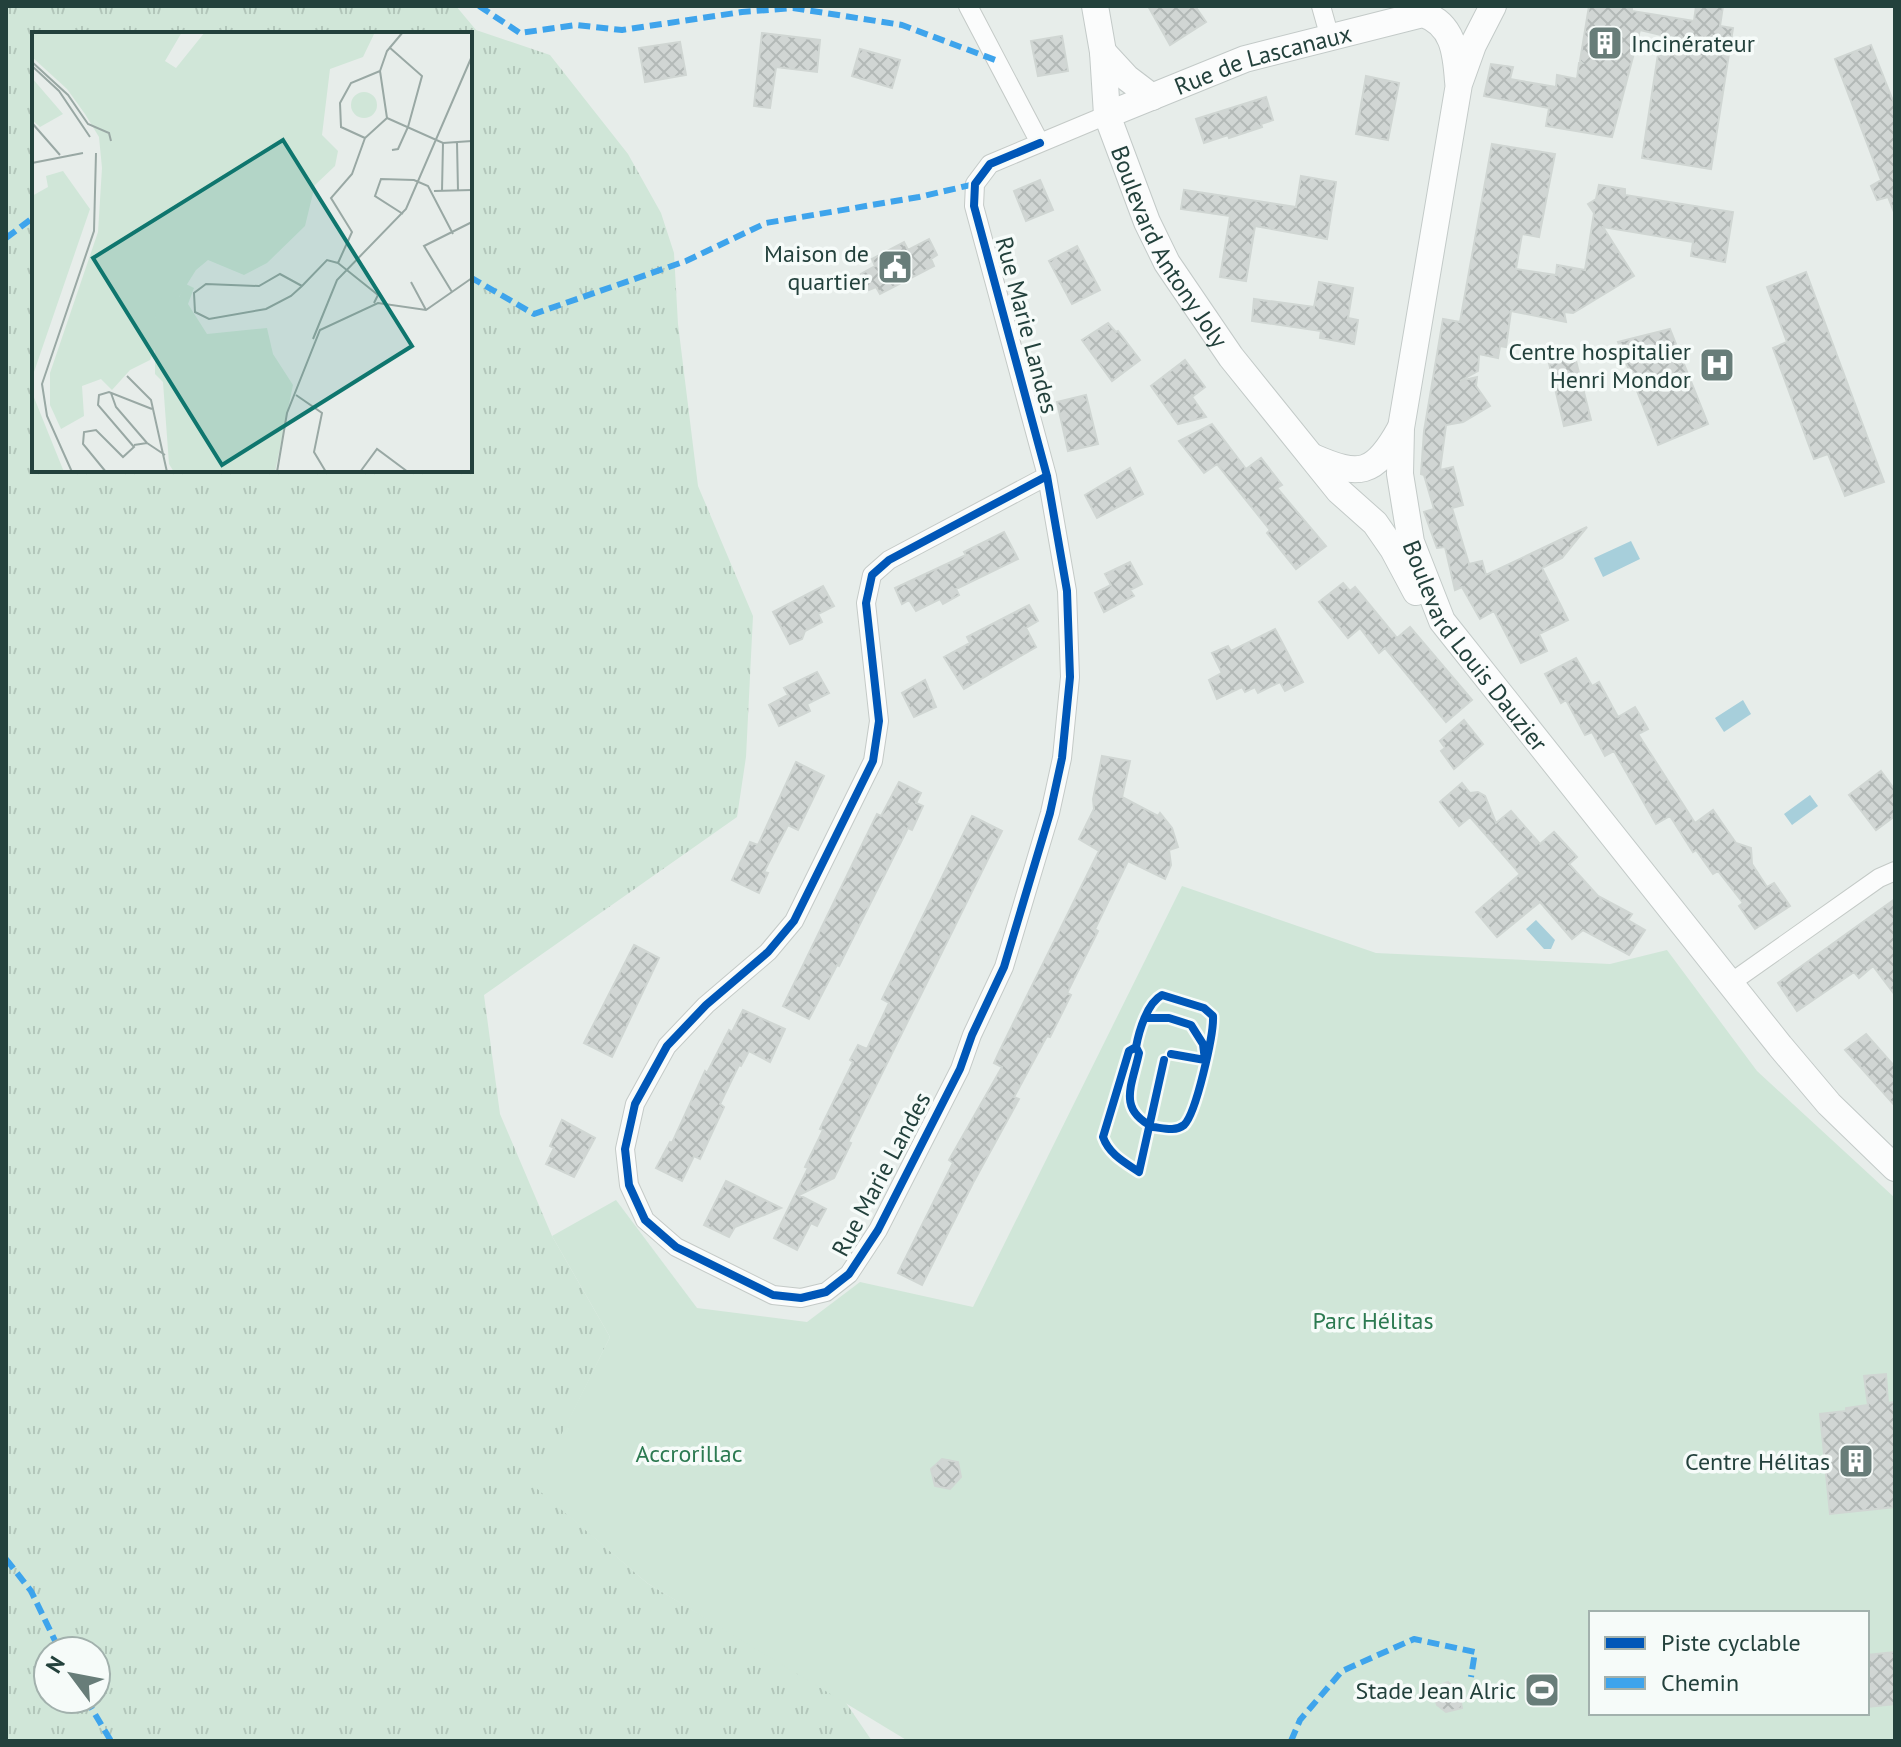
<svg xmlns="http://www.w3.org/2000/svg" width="1901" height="1747" font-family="'PT Sans',sans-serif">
<defs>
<pattern id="grass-tufts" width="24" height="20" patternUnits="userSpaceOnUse" patternTransform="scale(2)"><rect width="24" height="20" fill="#d0e6d8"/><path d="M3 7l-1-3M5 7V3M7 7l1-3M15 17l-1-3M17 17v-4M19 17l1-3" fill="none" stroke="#b2c6ba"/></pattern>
<pattern id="building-cross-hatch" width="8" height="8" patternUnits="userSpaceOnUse" patternTransform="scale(2)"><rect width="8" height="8" fill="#d1d6d4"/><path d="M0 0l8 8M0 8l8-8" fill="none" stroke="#b3b9b7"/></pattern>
</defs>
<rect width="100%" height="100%" fill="#e7edea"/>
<path fill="url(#grass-tufts)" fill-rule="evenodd" d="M 6,6 L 456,6 L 476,30 L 550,55 L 628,154 L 661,213 L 674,253 L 678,324 L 698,486 L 753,616 L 746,757 L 737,817 L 484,995 L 500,1114 L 552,1236 L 610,1337 L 536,1487 L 647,1583 L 844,1700 L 872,1741 L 6,1741 ZM 34,34 L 470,34 L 470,470 L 34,470 ZM 48,1651 L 96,1651 L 96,1699 L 48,1699 Z"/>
<path fill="#d0e6d8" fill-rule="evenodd" d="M 1182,886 L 1376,953 L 1610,964 L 1667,950 L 1757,1071 L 1895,1198 L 1895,1741 L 908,1741 L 647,1583 L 535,1487 L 610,1337 L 552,1236 L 616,1200 L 697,1308 L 807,1322 L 860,1282 L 973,1307 ZM 1591,1613 L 1867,1613 L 1867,1713 L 1591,1713 Z"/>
<path fill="#a7cfdb" d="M 1631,541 L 1640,559 L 1603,577 L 1594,558 Z
M 1743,700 L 1751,714 L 1724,732 L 1715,718 Z
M 1810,795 L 1818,806 L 1792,825 L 1784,814 Z
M 1536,920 L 1555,940 L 1551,949 L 1544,949 L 1526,929 Z"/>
<path fill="url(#building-cross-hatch)" stroke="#d0d6d3" stroke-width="2" d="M 1148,6 L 1195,6 L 1206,22 L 1170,45 Z
M 1589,6 L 1632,6 L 1632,11 L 1694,21 L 1696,6 L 1723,6 L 1720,26 L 1733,28 L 1711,169 L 1642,158 L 1661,35 L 1640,30 L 1612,137 L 1546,126 L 1549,108 L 1484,96 L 1491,64 L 1513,67 L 1510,79 L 1556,87 L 1557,75 L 1577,79 L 1579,63 L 1582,63 L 1580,61 Z
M 762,33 L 820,40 L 817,72 L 776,67 L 770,108 L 754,106 Z
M 1062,36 L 1068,71 L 1038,76 L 1031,41 Z
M 680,42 L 686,75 L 645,82 L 639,48 Z
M 1871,45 L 1895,106 L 1894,212 L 1888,197 L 1877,200 L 1871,186 L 1881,180 L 1835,59 Z
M 860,49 L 900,60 L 892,88 L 852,76 Z
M 1366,76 L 1399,83 L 1388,140 L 1356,134 Z
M 1266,97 L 1273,120 L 1261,124 L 1262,127 L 1229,138 L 1228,135 L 1204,143 L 1196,119 Z
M 1492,144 L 1555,154 L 1539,237 L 1522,234 L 1516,269 L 1556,275 L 1557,265 L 1585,270 L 1594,213 L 1588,204 L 1596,199 L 1599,185 L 1625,189 L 1625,195 L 1733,212 L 1725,262 L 1691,256 L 1693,242 L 1603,227 L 1634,276 L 1573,313 L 1564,312 L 1566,322 L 1511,311 L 1506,347 L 1500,346 L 1498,358 L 1479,354 L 1478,371 L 1460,381 L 1477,377 L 1476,386 L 1490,406 L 1463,422 L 1446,425 L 1440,470 L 1453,467 L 1463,505 L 1452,508 L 1469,564 L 1482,561 L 1486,575 L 1587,527 L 1562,558 L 1542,568 L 1568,620 L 1539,634 L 1547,651 L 1521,663 L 1494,611 L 1480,619 L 1462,587 L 1455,590 L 1445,547 L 1437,548 L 1424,512 L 1434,509 L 1424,475 L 1421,474 L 1424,431 L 1443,319 L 1460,322 Z
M 1301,176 L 1336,182 L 1327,239 L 1255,226 L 1246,281 L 1220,277 L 1230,216 L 1181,209 L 1184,190 L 1296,207 Z
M 1040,180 L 1053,210 L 1026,221 L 1014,191 Z
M 929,239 L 937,255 L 931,259 L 934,266 L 880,294 L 876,287 L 869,290 L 861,274 L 875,266 L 872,259 L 904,242 L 908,250 Z
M 1077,246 L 1100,290 L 1072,304 L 1049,261 Z
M 1806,272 L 1884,482 L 1845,496 L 1828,454 L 1814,459 L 1773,348 L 1787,342 L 1767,287 Z
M 1319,282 L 1353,288 L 1348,318 L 1358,320 L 1354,344 L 1320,338 L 1321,331 L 1252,321 L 1254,299 L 1314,307 Z
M 1108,323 L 1116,332 L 1118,331 L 1140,360 L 1112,381 L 1082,340 Z
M 1670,329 L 1708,424 L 1658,445 L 1618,342 Z
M 1574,353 L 1591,420 L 1564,426 L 1548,359 Z
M 1185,360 L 1205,387 L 1192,397 L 1206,417 L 1178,424 L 1151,386 Z
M 1086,395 L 1098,444 L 1068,451 L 1057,402 Z
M 1212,424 L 1246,469 L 1261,458 L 1282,485 L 1277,488 L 1326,546 L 1296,569 L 1267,533 L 1270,530 L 1217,464 L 1204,473 L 1179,441 Z
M 1130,468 L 1143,494 L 1097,518 L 1085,495 Z
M 1004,532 L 1018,559 L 956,589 L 959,595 L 943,604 L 940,599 L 916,611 L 909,600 L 902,604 L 895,588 L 966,555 L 964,552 Z
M 1130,562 L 1142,584 L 1130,590 L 1134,596 L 1104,612 L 1095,593 L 1111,585 L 1105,574 Z
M 1343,583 L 1350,591 L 1355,587 L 1397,638 L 1410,627 L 1472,700 L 1446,722 L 1385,648 L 1379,653 L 1360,628 L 1348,638 L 1319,602 Z
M 823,586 L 834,606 L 818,614 L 822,622 L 805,631 L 802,639 L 790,644 L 773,612 Z
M 1029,605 L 1038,621 L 1026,628 L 1036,647 L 964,689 L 944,657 L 970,643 L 967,637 Z
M 1275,629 L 1303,682 L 1285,691 L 1280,682 L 1258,693 L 1255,687 L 1245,692 L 1242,687 L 1217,699 L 1209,680 L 1222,673 L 1212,653 L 1228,646 L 1231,651 Z
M 1576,658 L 1592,686 L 1599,682 L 1618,717 L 1635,707 L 1648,729 L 1638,734 L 1695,823 L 1713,810 L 1736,843 L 1751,848 L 1752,864 L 1767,887 L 1774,883 L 1790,906 L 1755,929 L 1739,906 L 1743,903 L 1718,871 L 1713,874 L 1696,850 L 1693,852 L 1670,816 L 1656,824 L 1614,751 L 1605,756 L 1592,732 L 1585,735 L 1566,700 L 1561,703 L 1545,674 Z
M 817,672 L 829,693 L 807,704 L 810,711 L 779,726 L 769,705 L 788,695 L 784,688 Z
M 925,680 L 936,707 L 914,717 L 902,693 Z
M 1464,720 L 1483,744 L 1454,769 L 1441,751 L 1445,748 L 1440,741 Z
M 1102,756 L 1130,761 L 1122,797 L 1158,816 L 1160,813 L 1172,828 L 1178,847 L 1169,850 L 1171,865 L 1165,879 L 1128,861 L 1095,929 L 1098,931 L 1067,993 L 1071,995 L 1050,1037 L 1047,1036 L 1014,1097 L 1019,1099 L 973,1183 L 922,1285 L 898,1273 L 953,1163 L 949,1160 L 1002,1067 L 994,1063 L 1001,1048 L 1099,851 L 1079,839 L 1094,809 L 1093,799 Z
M 796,762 L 824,776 L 798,830 L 788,825 L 764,872 L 768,873 L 759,893 L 732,880 L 750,842 L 758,845 Z
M 1881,771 L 1895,790 L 1895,816 L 1876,830 L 1849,795 Z
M 899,782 L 921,793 L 916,803 L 923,806 L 912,830 L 908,828 L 839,966 L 837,965 L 809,1019 L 783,1006 L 877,814 L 881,816 Z
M 1462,783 L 1470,793 L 1478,792 L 1485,796 L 1496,823 L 1511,811 L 1540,844 L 1554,832 L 1577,857 L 1569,864 L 1598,896 L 1632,914 L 1628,920 L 1645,930 L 1629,955 L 1583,930 L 1572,939 L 1540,902 L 1497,937 L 1476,912 L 1520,874 L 1470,817 L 1459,826 L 1440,802 Z
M 972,816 L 1002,831 L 848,1142 L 851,1143 L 838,1170 L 834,1178 L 799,1195 L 826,1209 L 817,1226 L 811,1223 L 797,1250 L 774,1238 L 808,1168 L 805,1167 L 823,1130 L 820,1129 L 853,1062 L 850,1060 L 858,1045 L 867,1049 L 889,1003 L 882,999 Z
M 1895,899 L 1895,995 L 1873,966 L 1859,978 L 1854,972 L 1797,1011 L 1778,983 Z
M 634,945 L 659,958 L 612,1057 L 584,1043 Z
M 743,1010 L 785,1029 L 770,1062 L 749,1051 L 741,1066 L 739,1065 L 720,1104 L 724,1107 L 700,1159 L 694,1156 L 682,1181 L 656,1168 L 670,1142 L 672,1143 L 705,1071 L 707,1073 L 729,1030 L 732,1032 Z
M 1866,1034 L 1895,1067 L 1895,1106 L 1845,1050 Z
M 562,1120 L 595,1138 L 574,1177 L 546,1164 L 554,1148 L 550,1146 Z
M 726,1181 L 781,1208 L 735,1227 L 729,1237 L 704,1225 Z
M 1886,1374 L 1888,1403 L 1895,1402 L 1895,1507 L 1830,1514 L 1820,1414 L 1846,1411 L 1846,1408 L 1868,1405 L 1864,1376 Z
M 942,1459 L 958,1462 L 961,1477 L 950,1489 L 935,1486 L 931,1469 Z
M 1895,1652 L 1895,1704 L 1867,1707 L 1867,1655 Z
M 1448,1682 L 1459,1692 L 1462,1708 L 1446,1712 L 1437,1705 L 1433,1688 Z"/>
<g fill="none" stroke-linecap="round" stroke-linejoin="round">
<defs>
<path id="street" d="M 968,6 L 1040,143 L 1107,115
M 1321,6 L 1330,38
M 1040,143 L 990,164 L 975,184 L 974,206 L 1047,476 L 1067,591 L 1070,677 L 1062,758 L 1050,813 L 1004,967 L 972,1035 L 960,1069 L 878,1230 L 849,1274 L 826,1292 L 801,1298 L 773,1295 L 676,1247 L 645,1220 L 629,1185 L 625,1149 L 635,1104 L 667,1046 L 706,1005 L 768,952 L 794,921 L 873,761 L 879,721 L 866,603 L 872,575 L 889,560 L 1047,476
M 1729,984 L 1879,878 L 1895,871"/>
<g id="secondary">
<path id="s1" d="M 1095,6 L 1103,52 L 1107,115 L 1147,222 L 1167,263 L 1231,357 L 1339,491 L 1375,523 L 1393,549 L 1416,592"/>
<path id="s2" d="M 1493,6 L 1473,45 L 1459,84 L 1401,428 L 1400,474 L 1411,542 L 1442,621 L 1780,1046 L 1829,1104 L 1895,1168"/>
<path d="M 1103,52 L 1127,78 L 1152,97"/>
<path id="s3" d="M 1107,115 L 1245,59 L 1423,14 C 1453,24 1456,52 1458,81"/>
<path d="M 1313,457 C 1359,477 1374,476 1400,429"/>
</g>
</defs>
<use href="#street" stroke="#c4cac7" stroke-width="20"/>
<use href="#secondary" stroke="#c3cac8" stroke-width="28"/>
<use href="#street" stroke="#fbfcfc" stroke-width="18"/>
<use href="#secondary" stroke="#fbfcfc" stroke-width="26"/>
<path stroke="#3ea4ec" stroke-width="6" stroke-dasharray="12 6" stroke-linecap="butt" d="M 479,6 L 520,33 L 576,25 L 622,30 L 742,12 L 793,8 L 902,25 L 998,61
M 6,238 L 34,217
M 470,277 L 534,314 L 686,261 L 766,223 L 919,197 L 975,184
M 6,1559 L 31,1591 L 60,1651
M 86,1699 L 111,1741
M 1291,1741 L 1300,1720 L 1342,1671 L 1414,1639 L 1475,1652 L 1471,1677"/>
<defs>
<path id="cycleway" d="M 1040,143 L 990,164 L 975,184 L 974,206 L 1047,476 L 1067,591 L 1070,677 L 1062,758 L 1050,813 L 1004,967 L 972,1035 L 960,1069 L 878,1230 L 849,1274 L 826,1292 L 801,1298 L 773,1295 L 676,1247 L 645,1220 L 629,1185 L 625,1149 L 635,1104 L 667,1046 L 706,1005 L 768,952 L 794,921 L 873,761 L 879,721 L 866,603 L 872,575 L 889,560 L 1047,476
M 1147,1018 L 1169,1018 L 1191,1025 L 1203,1044 L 1205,1060 L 1171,1054
M 1136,1047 L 1139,1053 C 1132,1086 1117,1109 1153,1127 C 1163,1128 1175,1132 1184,1125 C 1196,1114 1214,1034 1213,1016 L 1204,1008 L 1162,995 C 1147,1003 1139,1031 1136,1047 L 1129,1051 L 1103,1137 C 1109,1154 1124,1162 1139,1172 L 1164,1060"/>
</defs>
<use href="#cycleway" stroke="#f6fbf9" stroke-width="13"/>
<use href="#cycleway" stroke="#0057b8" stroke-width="8"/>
</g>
<defs>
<symbol id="building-square" viewBox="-11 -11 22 22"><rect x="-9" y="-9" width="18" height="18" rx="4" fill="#687d79" stroke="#f6fbf9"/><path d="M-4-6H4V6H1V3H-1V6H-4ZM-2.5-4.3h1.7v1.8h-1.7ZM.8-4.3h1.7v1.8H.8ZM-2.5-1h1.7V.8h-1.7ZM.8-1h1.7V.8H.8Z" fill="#fff"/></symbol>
<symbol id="civic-square" viewBox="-11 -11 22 22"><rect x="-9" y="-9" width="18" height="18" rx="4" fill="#687d79" stroke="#f6fbf9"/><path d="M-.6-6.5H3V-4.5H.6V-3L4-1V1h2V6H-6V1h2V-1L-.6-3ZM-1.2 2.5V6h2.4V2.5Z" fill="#fff"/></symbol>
<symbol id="hospital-square" viewBox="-11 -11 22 22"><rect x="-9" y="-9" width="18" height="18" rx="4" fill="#687d79" stroke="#f6fbf9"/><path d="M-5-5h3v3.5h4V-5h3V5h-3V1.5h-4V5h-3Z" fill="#fff"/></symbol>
<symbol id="stadium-square" viewBox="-11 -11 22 22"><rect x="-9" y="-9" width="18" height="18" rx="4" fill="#687d79" stroke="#f6fbf9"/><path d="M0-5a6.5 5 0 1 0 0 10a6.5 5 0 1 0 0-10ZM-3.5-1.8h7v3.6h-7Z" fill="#fff"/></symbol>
</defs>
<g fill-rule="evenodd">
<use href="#building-square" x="1585" y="23" width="40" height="40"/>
<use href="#civic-square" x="875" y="247" width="40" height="40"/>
<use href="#hospital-square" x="1697" y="345" width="40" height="40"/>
<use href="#building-square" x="1836" y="1441" width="40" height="40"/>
<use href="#stadium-square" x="1522" y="1670" width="40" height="40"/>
</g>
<g text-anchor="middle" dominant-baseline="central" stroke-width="7" stroke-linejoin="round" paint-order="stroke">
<g font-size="24" fill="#23413c" stroke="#f6fbf9" text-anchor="end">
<text x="1631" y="43" text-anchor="start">Incinérateur</text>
<text x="869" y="253">Maison de<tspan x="869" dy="28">quartier</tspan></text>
<text x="1691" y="351">Centre hospitalier<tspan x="1691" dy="28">Henri Mondor</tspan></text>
<text x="1830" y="1461">Centre Hélitas</text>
<text x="1516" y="1690">Stade Jean Alric</text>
</g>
<g font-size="24" fill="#23413c" stroke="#f6fbf9">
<text stroke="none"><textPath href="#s3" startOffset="166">Rue de Lascanaux</textPath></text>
<text stroke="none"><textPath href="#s1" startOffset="256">Boulevard Antony Joly</textPath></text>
<text transform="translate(1027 325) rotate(75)">Rue Marie Landes</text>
<text stroke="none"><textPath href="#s2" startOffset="672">Boulevard Louis Dauzier</textPath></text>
<text transform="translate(881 1174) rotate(-62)">Rue Marie Landes</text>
</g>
<g font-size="24" fill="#2c7a51" stroke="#f6fbf9">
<text x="1373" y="1320">Parc Hélitas</text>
<text x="689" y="1453">Accrorillac</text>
</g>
</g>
<g transform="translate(32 32)">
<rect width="440" height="440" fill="#e7edea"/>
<path d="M 0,0 L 150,0 L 133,29 L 144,36 L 173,0 L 343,0 L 331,25 L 298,37 L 290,103 L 306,119 L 303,134 L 283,153 L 273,194 L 235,231 L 212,243 L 176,228 L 164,238 L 147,265 L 123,286 L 124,315 L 118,328 L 98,338 L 80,358 L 69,347 L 50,354 L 52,384 L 29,397 L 18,373 L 18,341 L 66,200 L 70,136 L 67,105 L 53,82 L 35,57 L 0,25 ZM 0,46 L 31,82 L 8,95 L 0,88 ZM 31,139 L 58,177 L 2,340 L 1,363 L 32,440 L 0,440 L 0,164 L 16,155 L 14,144 Z" fill="#d0e6d8"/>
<path d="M319 73a13 13 0 1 1 26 0a13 13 0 1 1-26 0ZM 154,252 L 162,256 L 156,272 L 175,302 L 235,296 L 241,322 L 261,353 L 243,440 L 142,440 L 137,432 L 131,350 L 123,342 L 123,286 L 126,267 L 147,265 Z" fill="#d0e6d8"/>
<path fill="none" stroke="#99a8a4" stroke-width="2" d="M 371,0 L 355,19 L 348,39 L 355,86 L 411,111 L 440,109M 357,15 L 390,44 L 376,95 L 366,117 L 360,118M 0,30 L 36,63 L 56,92 L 77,101 L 79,109M 0,34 L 27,59 L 58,105M 0,91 L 28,123M 333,106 L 309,95 L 308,71 L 319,51 L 348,39M 425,110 L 426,159M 0,131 L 51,121M 402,159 L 440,158M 410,159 L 411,111M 371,182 L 343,164 L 349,147 L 382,148 L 396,154 L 421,202M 379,250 L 394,278M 270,254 L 248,242 L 227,254 L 174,252 L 162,261 L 163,280 L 177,287 L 234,277 L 259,264 L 270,254 L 295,228 L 306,231M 420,260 L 392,214 L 440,190M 342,271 L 346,263 L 306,231 L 320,200 L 299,166 L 320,142 L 333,106 L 355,86M 281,307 L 305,248 L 374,177 L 440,24M 95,344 L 119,368 L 135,440M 79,361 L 84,375 L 115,411M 264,363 L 290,381 L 282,420 L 294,440M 102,413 L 115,411 L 133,423M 40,440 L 15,384 L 10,352 L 62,199 L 64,121M 74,440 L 51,412 L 52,400 L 64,398 L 91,425 L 102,415 L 66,373 L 67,363 L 77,360 L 120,377M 245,440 L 255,381 L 288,298 L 346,271 L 394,278 L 440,246M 328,440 L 345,417 L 376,440"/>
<path fill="#0f766e" fill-opacity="0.15" stroke="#0f766e" stroke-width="4" d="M 251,108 L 380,314 L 190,433 L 61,226 Z"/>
<rect width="440" height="440" fill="none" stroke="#23413c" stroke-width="4"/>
</g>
<rect width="1901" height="1747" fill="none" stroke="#23413c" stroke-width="16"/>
<rect x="1589" y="1611" width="280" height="104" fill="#f6fbf9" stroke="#a2b1ad" stroke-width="2"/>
<rect x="1605" y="1637" width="40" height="12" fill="#0057b8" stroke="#a2b1ad" stroke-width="2"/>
<text x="1661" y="1651" font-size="24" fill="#23413c">Piste cyclable</text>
<rect x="1605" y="1677" width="40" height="12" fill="#3ea4ec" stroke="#a2b1ad" stroke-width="2"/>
<text x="1661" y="1691" font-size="24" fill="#23413c">Chemin</text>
<g transform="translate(72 1675) rotate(302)"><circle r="38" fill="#f6fbf9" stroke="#a2b1ad" stroke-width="2"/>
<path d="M0-6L14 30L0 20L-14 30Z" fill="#687d79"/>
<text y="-12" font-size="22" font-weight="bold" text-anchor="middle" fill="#23413c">N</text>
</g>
</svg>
